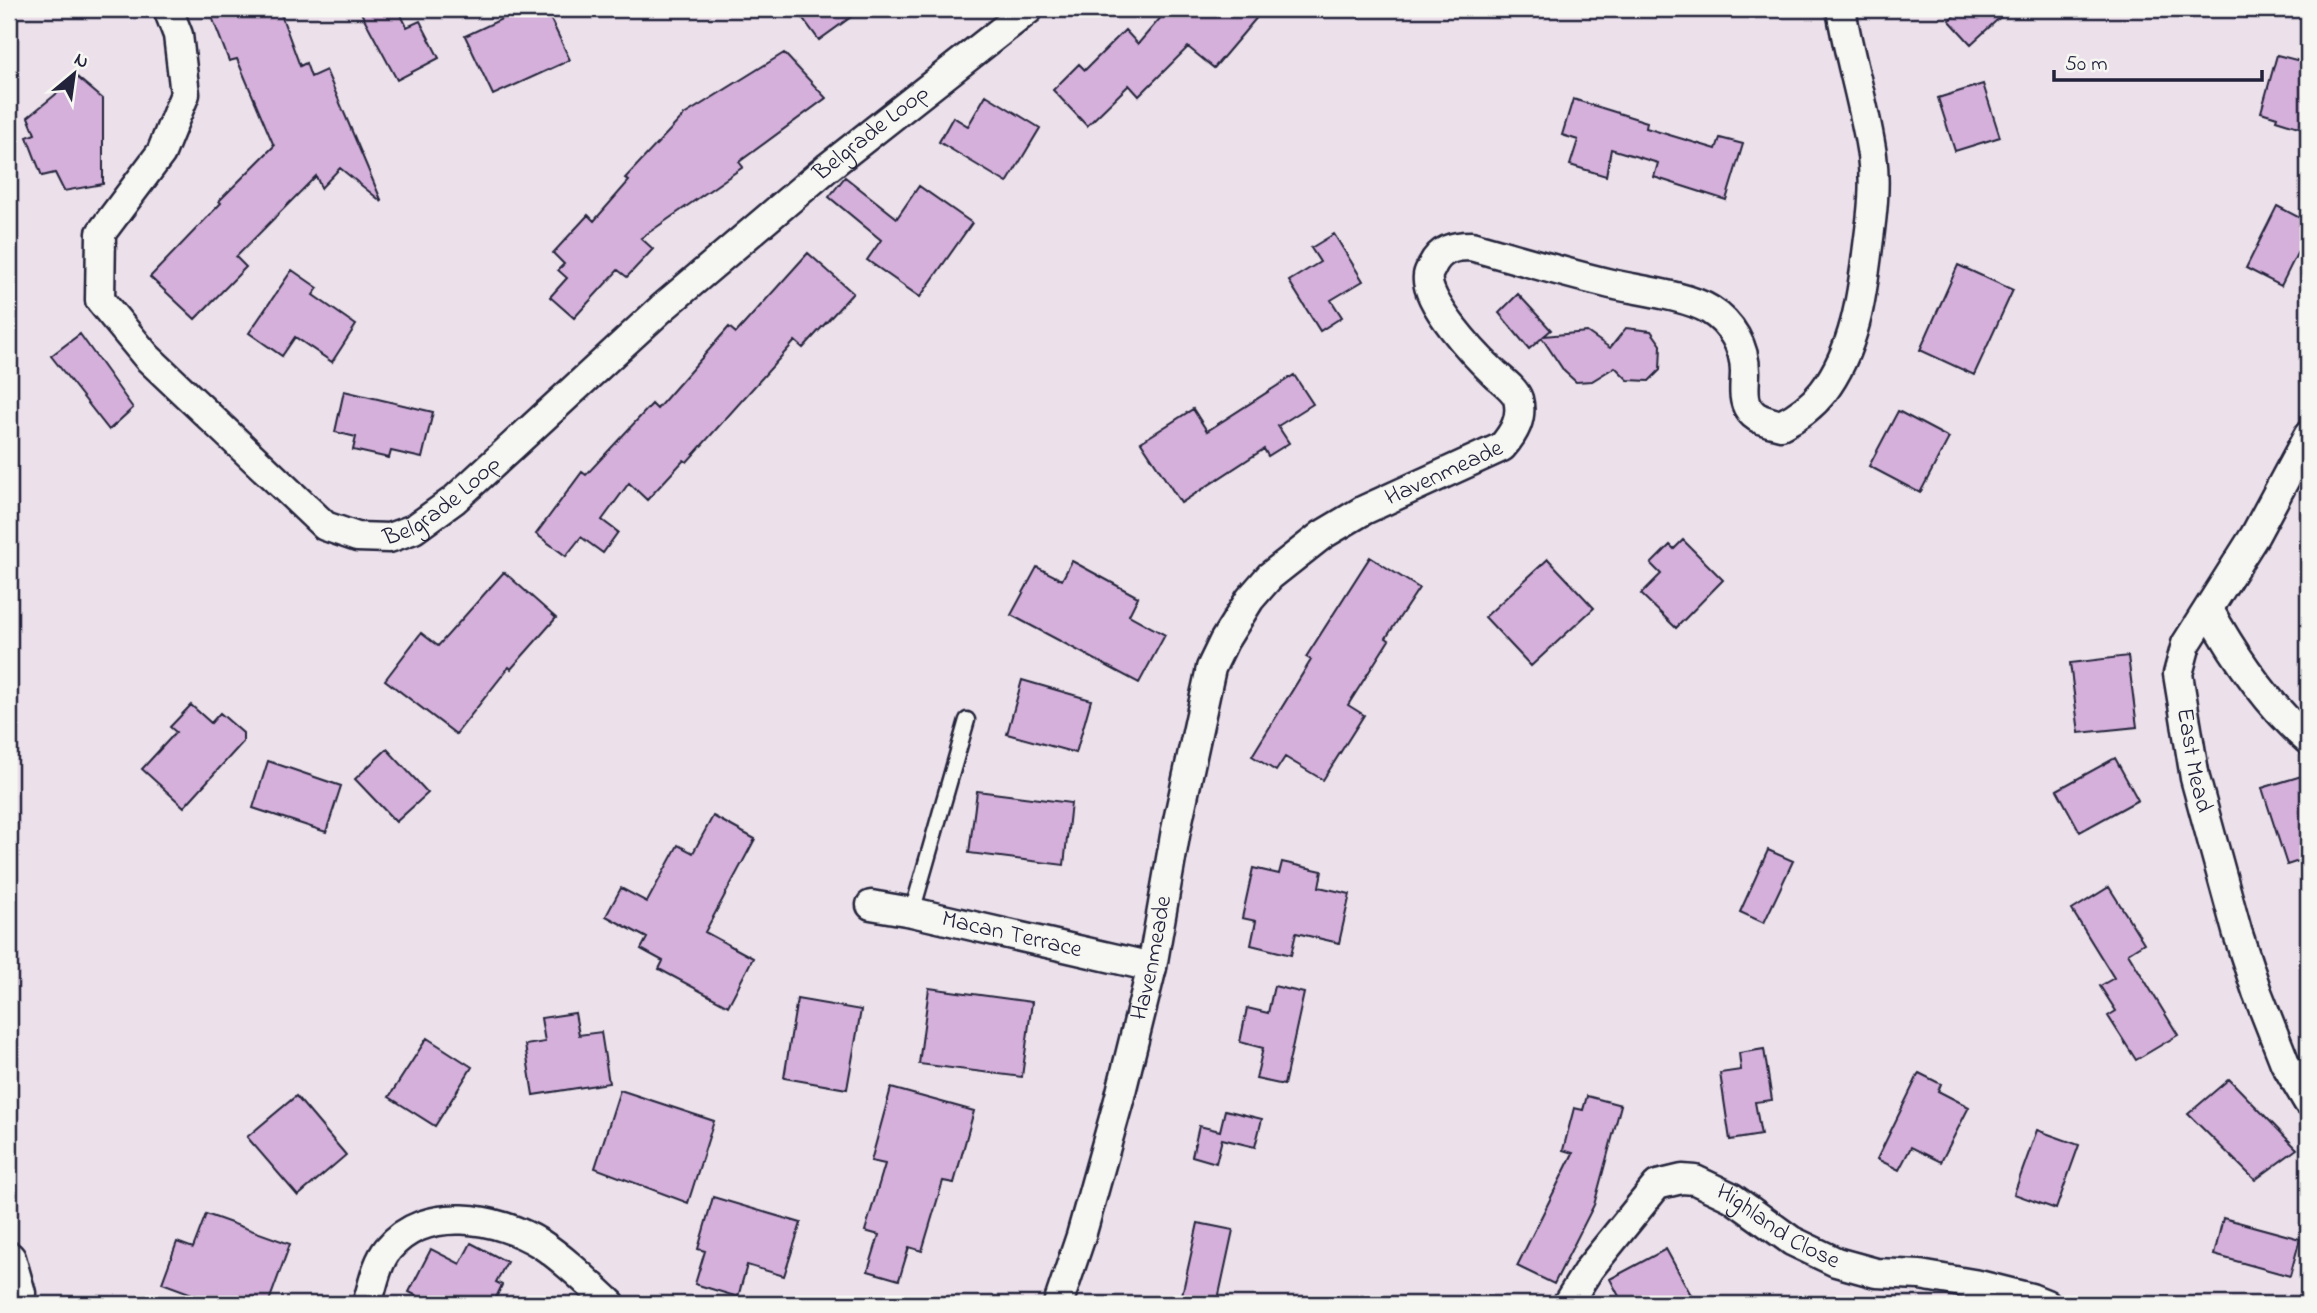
<svg xmlns="http://www.w3.org/2000/svg" width="2317" height="1313" font-family="'Indie Flower',sans-serif">
<rect width="100%" height="100%" fill="#ece1eb"/>
<filter id="ink" filterUnits="userSpaceOnUse"><feTurbulence type="fractalNoise" baseFrequency=".0143" numOctaves="2"/><feDisplacementMap in="SourceGraphic" scale="14" xChannelSelector="R" yChannelSelector="G"/><feConvolveMatrix kernelMatrix="1 2 1 2 8 2 1 2 1" color-interpolation-filters="sRGB"/></filter>
<g filter="url(#ink)">
<path fill="#d4b0da" stroke="#22223b" stroke-width="2" d="M 209,9 L 279,9 L 300,66 L 306,63 L 311,77 L 326,70 L 382,202 L 340,168 L 321,188 L 316,176 L 236,257 L 246,267 L 195,319 L 150,277 L 221,203 L 219,201 L 274,146 L 237,59 L 229,61 Z
M 359,9 L 398,9 L 407,27 L 420,21 L 439,58 L 397,80 Z
M 523,9 L 546,9 L 570,60 L 493,95 L 465,36 Z
M 796,9 L 862,9 L 819,40 Z
M 1168,9 L 1264,9 L 1214,68 L 1188,47 L 1139,96 L 1129,85 L 1087,126 L 1053,90 L 1079,64 L 1085,70 L 1125,30 L 1138,44 Z
M 1962,9 L 2009,9 L 1971,44 L 1949,20 Z
M 784,53 L 826,98 L 739,162 L 743,167 L 641,238 L 653,249 L 627,277 L 618,270 L 574,318 L 550,297 L 567,278 L 558,270 L 564,264 L 553,253 L 588,215 L 594,221 L 629,181 L 625,178 L 684,115 Z
M 2277,55 L 2308,63 L 2308,130 L 2276,120 L 2277,117 L 2261,112 Z
M 77,77 L 103,99 L 103,184 L 64,191 L 55,173 L 42,176 L 27,137 L 35,134 L 28,117 Z
M 1983,84 L 2000,137 L 1955,151 L 1938,98 Z
M 986,95 L 1040,128 L 1007,183 L 939,142 L 953,117 L 968,126 Z
M 1573,99 L 1647,122 L 1646,128 L 1716,149 L 1720,138 L 1743,144 L 1726,200 L 1654,177 L 1658,163 L 1611,149 L 1606,176 L 1570,165 L 1578,140 L 1562,135 Z
M 845,177 L 897,218 L 919,186 L 972,223 L 920,297 L 867,260 L 881,240 L 829,197 Z
M 2277,206 L 2308,222 L 2308,231 L 2281,286 L 2246,268 Z
M 1334,234 L 1363,281 L 1331,300 L 1342,317 L 1320,331 L 1289,281 L 1320,262 L 1311,248 Z
M 808,253 L 853,293 L 803,348 L 795,341 L 687,462 L 684,460 L 647,500 L 629,483 L 602,520 L 618,532 L 603,553 L 581,537 L 566,556 L 536,534 L 582,472 L 586,475 L 652,404 L 657,409 L 729,327 L 736,333 Z
M 1958,265 L 2013,290 L 1974,375 L 1920,350 Z
M 292,270 L 318,288 L 313,295 L 356,325 L 332,362 L 295,337 L 282,356 L 249,333 Z
M 1518,294 L 1551,330 L 1544,336 L 1587,332 L 1610,348 L 1626,328 L 1651,331 L 1661,345 L 1660,370 L 1649,381 L 1628,380 L 1615,367 L 1592,381 L 1576,382 L 1564,371 L 1542,338 L 1529,349 L 1499,313 Z
M 80,334 L 133,408 L 109,430 L 51,356 Z
M 1294,375 L 1313,404 L 1278,426 L 1289,443 L 1268,456 L 1264,449 L 1181,503 L 1141,442 L 1193,409 L 1207,431 Z
M 344,391 L 433,412 L 422,458 L 391,451 L 389,458 L 353,450 L 356,437 L 335,432 Z
M 1898,411 L 1949,438 L 1920,493 L 1869,466 Z
M 1683,540 L 1723,580 L 1676,628 L 1641,594 L 1661,574 L 1651,564 L 1670,545 L 1674,549 Z
M 1370,557 L 1419,588 L 1386,638 L 1389,640 L 1348,705 L 1364,715 L 1323,780 L 1285,757 L 1276,771 L 1252,756 L 1311,660 L 1306,657 Z
M 1548,559 L 1594,608 L 1531,666 L 1485,617 Z
M 1072,561 L 1138,597 L 1129,615 L 1165,635 L 1139,683 L 1011,615 L 1037,567 L 1062,580 Z
M 504,572 L 556,618 L 511,669 L 509,667 L 456,734 L 385,680 L 421,633 L 438,646 Z
M 2128,656 L 2137,727 L 2079,733 L 2070,663 Z
M 1022,680 L 1091,700 L 1076,753 L 1007,734 Z
M 191,705 L 211,723 L 220,713 L 243,733 L 243,742 L 184,807 L 142,769 L 176,732 L 170,727 Z
M 387,749 L 428,793 L 396,822 L 355,779 Z
M 2115,758 L 2138,800 L 2080,832 L 2057,790 Z
M 268,761 L 341,786 L 326,832 L 253,808 Z
M 2308,774 L 2308,858 L 2287,865 L 2262,788 Z
M 977,791 L 1071,803 L 1064,865 L 969,853 Z
M 713,816 L 755,839 L 705,932 L 753,958 L 728,1006 L 659,969 L 663,961 L 641,949 L 647,938 L 606,916 L 621,888 L 647,902 L 678,845 L 693,853 Z
M 1768,850 L 1793,861 L 1764,923 L 1740,912 Z
M 1282,862 L 1322,871 L 1319,887 L 1350,894 L 1339,943 L 1296,933 L 1291,955 L 1251,945 L 1256,921 L 1242,918 L 1253,868 L 1279,874 Z
M 2109,887 L 2144,943 L 2128,953 L 2178,1035 L 2136,1060 L 2108,1016 L 2116,1011 L 2100,986 L 2114,978 L 2072,910 Z
M 1274,986 L 1304,993 L 1284,1085 L 1256,1079 L 1263,1048 L 1240,1042 L 1247,1008 L 1268,1013 Z
M 929,988 L 1032,1002 L 1022,1077 L 919,1064 Z
M 797,999 L 861,1010 L 847,1089 L 784,1078 Z
M 575,1013 L 579,1035 L 601,1032 L 609,1083 L 533,1095 L 525,1045 L 545,1042 L 541,1018 Z
M 427,1038 L 472,1067 L 435,1126 L 389,1097 Z
M 1764,1049 L 1772,1100 L 1755,1102 L 1761,1135 L 1730,1140 L 1720,1073 L 1741,1070 L 1739,1053 Z
M 1919,1073 L 1941,1084 L 1938,1091 L 1969,1107 L 1941,1162 L 1911,1147 L 1899,1170 L 1877,1159 Z
M 2229,1079 L 2297,1149 L 2255,1180 L 2188,1114 Z
M 891,1088 L 974,1111 L 954,1183 L 943,1181 L 922,1251 L 909,1247 L 899,1280 L 868,1271 L 879,1235 L 865,1231 L 885,1164 L 871,1161 Z
M 620,1090 L 714,1121 L 688,1203 L 595,1168 Z
M 296,1096 L 346,1155 L 298,1196 L 247,1137 Z
M 1587,1096 L 1621,1105 L 1594,1205 L 1554,1284 L 1517,1266 L 1573,1153 L 1563,1150 L 1574,1108 L 1583,1110 Z
M 1225,1110 L 1262,1119 L 1255,1147 L 1222,1139 L 1216,1163 L 1192,1156 L 1199,1126 L 1220,1131 Z
M 2037,1130 L 2079,1145 L 2056,1209 L 2014,1194 Z
M 713,1197 L 801,1223 L 784,1276 L 747,1265 L 738,1297 L 695,1284 L 705,1251 L 698,1249 Z
M 206,1214 L 290,1244 L 268,1304 L 219,1304 L 162,1283 L 177,1242 L 193,1248 Z
M 2223,1218 L 2300,1239 L 2290,1276 L 2214,1255 Z
M 1198,1223 L 1233,1230 L 1217,1304 L 1180,1304 Z
M 471,1243 L 507,1262 L 496,1282 L 502,1285 L 493,1304 L 433,1304 L 409,1292 L 431,1249 L 460,1264 Z
M 1666,1249 L 1696,1304 L 1623,1304 L 1610,1279 Z"/>
<g fill="none" stroke-linecap="round" stroke-linejoin="round">
<defs>
<path id="service" d="M 912,912 L 967,720"/>
<g id="minor">
<path id="s1" d="M 168,9 L 178,35 L 185,94 L 161,153 L 101,233 L 100,300 L 147,357 L 325,526 L 357,537 L 389,538 L 414,529 L 454,500 L 662,308 L 827,168 L 1029,9"/>
<path id="s2" d="M 2308,436 L 2255,535 L 2186,644 L 2178,674 L 2195,778 L 2237,931 L 2257,992 L 2285,1063 L 2308,1102"/>
<path d="M 2209,610 C 2235,657 2267,704 2308,740"/>
<path id="s3" d="M 871,905 L 912,912 L 1152,967"/>
<path d="M 9,1256 L 11,1258 L 21,1293 L 20,1304"/>
<path d="M 367,1304 C 373,1286 376,1264 388,1249 C 425,1204 498,1217 541,1244 C 567,1261 589,1284 611,1304"/>
<path id="s4" d="M 1058,1304 L 1081,1236 L 1119,1100 L 1152,967 L 1176,830 L 1211,668 L 1224,641 L 1250,599 L 1270,576 L 1322,535 L 1364,510 L 1502,447 C 1514,433 1523,418 1518,399 C 1515,389 1500,379 1493,372 C 1475,355 1424,301 1428,276 C 1428,272 1431,269 1432,266 C 1440,249 1454,246 1471,246 C 1518,259 1564,273 1611,284 C 1638,290 1688,296 1710,310 C 1731,323 1745,347 1745,372 C 1745,384 1742,399 1749,409 C 1755,420 1770,422 1781,425 C 1797,417 1812,406 1823,392 C 1855,350 1862,296 1868,246 C 1872,216 1876,185 1872,155 C 1865,106 1849,58 1841,9"/>
<path id="s5" d="M 1567,1304 L 1589,1269 L 1657,1185 L 1682,1179 L 1695,1180 L 1731,1197 L 1792,1241 L 1836,1262 L 1876,1273 L 1920,1275 L 1979,1285 L 2031,1298 L 2046,1304"/>
</g>
</defs>
<use href="#service" stroke="#22223b" stroke-width="19"/>
<use href="#minor" stroke="#22223b" stroke-width="33"/>
<use href="#service" stroke="#f6f6f2" stroke-width="14"/>
<use href="#minor" stroke="#f6f6f2" stroke-width="28"/>
</g>
</g>
<g text-anchor="middle" dominant-baseline="central" stroke-width="6" stroke-linejoin="round" paint-order="stroke">
<g font-size="24" fill="#22223b" stroke="#f6f6f2">
<text stroke="none"><textPath href="#s1" startOffset="1335">Belgrade Loop</textPath></text>
<text stroke="none"><textPath href="#s4" startOffset="968">Havenmeade</textPath></text>
<text stroke="none"><textPath href="#s1" startOffset="768">Belgrade Loop</textPath></text>
<text stroke="none"><textPath href="#s2" startOffset="360">East Mead</textPath></text>
<text stroke="none"><textPath href="#s3" startOffset="144">Macan Terrace</textPath></text>
<text stroke="none"><textPath href="#s4" startOffset="359">Havenmeade</textPath></text>
<text stroke="none"><textPath href="#s5" startOffset="284">Highland Close</textPath></text>
</g>
</g>
<rect width="2317" height="1313" fill="none" stroke="#f6f6f2" stroke-width="35"/>
<rect x="18" y="18" width="2282" height="1278" fill="none" stroke="#22223b" stroke-width="2.5" filter="url(#ink)"/>
<g transform="translate(74 74) rotate(29)" stroke="#f6f6f2" stroke-width="5" paint-order="stroke">
<path d="M0-5L12 26L0 18L-12 26Z" fill="#22223b"/>
<text y="-10" font-size="19" font-weight="bold" text-anchor="middle" fill="#22223b">N</text>
</g>
<path d="M2054 70v10h208v-10" fill="none" stroke="#22223b" stroke-width="3.5"/>
<text x="2065" y="70" font-size="21" fill="#22223b" stroke="#f6f6f2" stroke-width="5" paint-order="stroke">50 m</text>
</svg>
